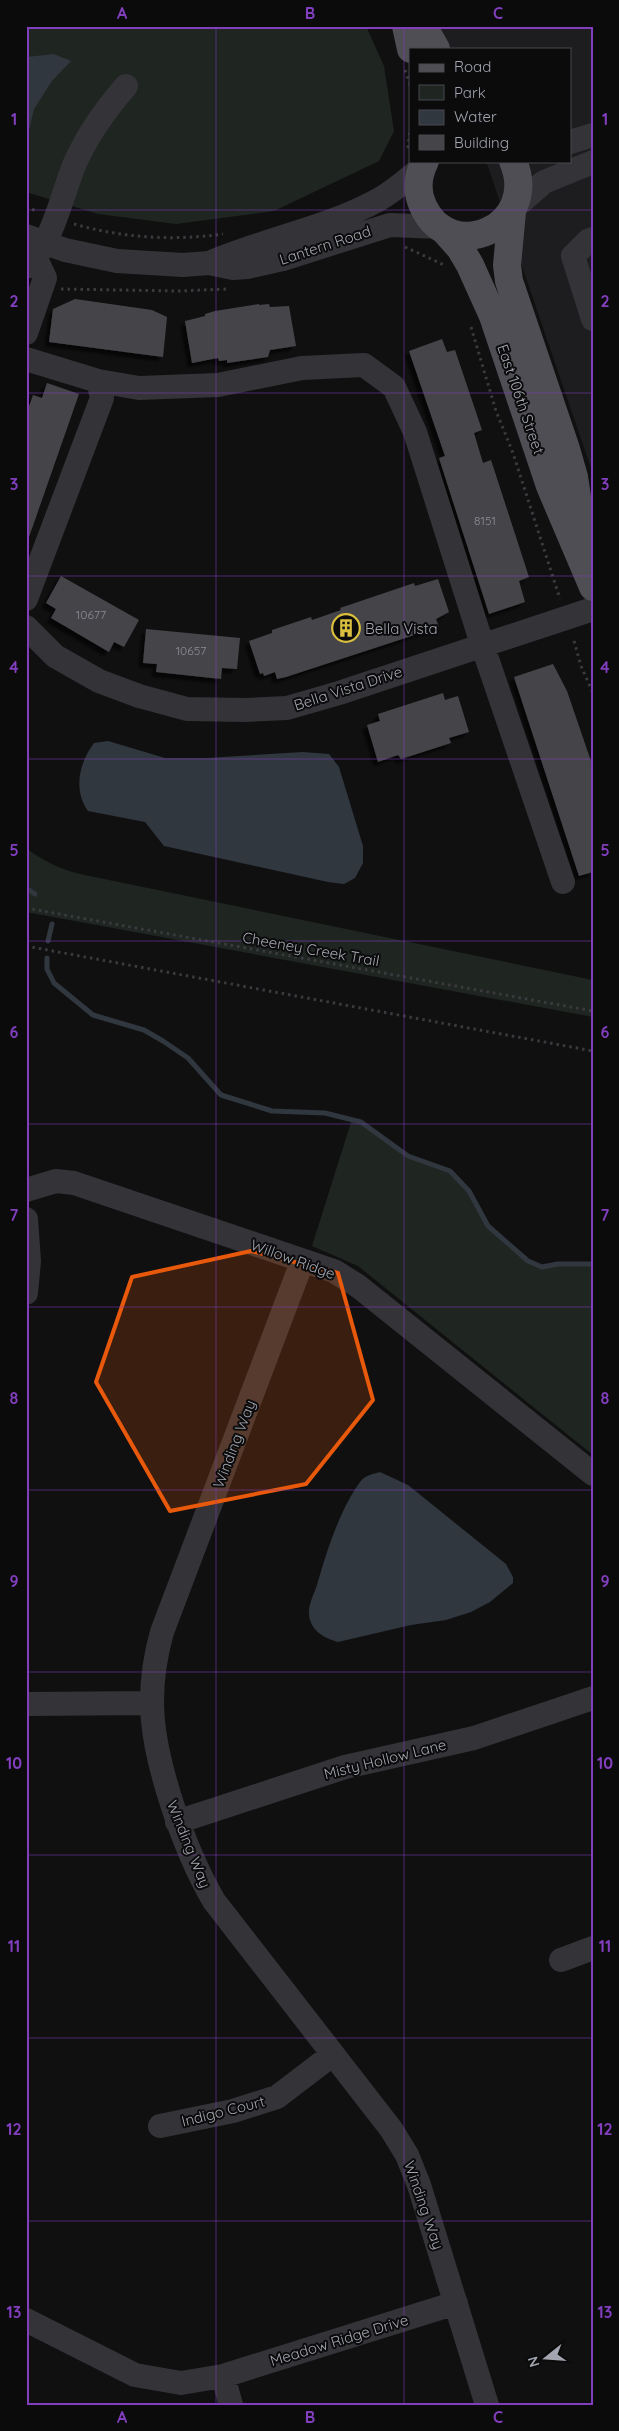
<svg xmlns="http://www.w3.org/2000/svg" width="619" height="2431" font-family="Quicksand,sans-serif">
<defs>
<filter id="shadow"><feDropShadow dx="-4.5" dy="4.5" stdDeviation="1" flood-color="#0009"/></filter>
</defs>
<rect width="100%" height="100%" fill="#101011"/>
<path fill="#1d1c1e" d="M 440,26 L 593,26 L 593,474 L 486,161 L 570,161 L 570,49 L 447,49 Z"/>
<path fill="#1f2521" d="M 26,26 L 366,26 L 384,66 L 394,131 L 379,161 L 274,211 L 176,224 L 98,214 L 26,192 Z
M 26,848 C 43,861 60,869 80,874 L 593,980 L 593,1017 L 26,912 Z
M 352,1119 L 374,1132 L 408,1156 L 450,1171 L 469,1191 L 488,1226 L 528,1261 L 542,1267 L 558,1264 L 593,1264 L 593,1455 L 358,1266 L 312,1246 Z"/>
<path fill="#30373f" d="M 54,54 L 71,61 L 52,81 L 34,109 L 26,143 L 26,57 Z
M 108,741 L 165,758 L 207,758 L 303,752 L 329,754 L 339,767 L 363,846 L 363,863 L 355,878 L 344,884 L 328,882 L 164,846 L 145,822 L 88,811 C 73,790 79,763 94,743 Z
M 380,1472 L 408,1485 L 506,1564 L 513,1577 L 513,1583 L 490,1602 L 471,1612 L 446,1620 L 411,1625 L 338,1642 C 324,1638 311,1631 309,1615 C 308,1605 314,1594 317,1585 C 326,1553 340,1509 360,1482 C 365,1475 373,1474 380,1472 Z"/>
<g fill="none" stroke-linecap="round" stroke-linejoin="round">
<path stroke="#30373f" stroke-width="5" d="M 26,888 L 35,894
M 48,941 L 52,924
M 47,958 L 47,969 L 54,983 L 93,1015 L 144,1030 L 163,1041 L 188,1058 L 221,1095 L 272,1111 L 325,1113 L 361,1122 L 408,1156 L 450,1171 L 469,1191 L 488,1226 L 528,1261 L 542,1267 L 558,1264 L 593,1264"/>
</g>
<path fill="#454549" filter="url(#shadow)" d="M 75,299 L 152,310 L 167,317 L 163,357 L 49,342 L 53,309 Z
M 259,304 L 259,305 L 269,304 L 270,307 L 289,306 L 296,346 L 270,350 L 268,357 L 227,363 L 227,360 L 219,361 L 218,358 L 192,363 L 185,321 L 205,316 L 205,314 L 215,311 Z
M 442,339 L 447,352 L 455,350 L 482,430 L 474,433 L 483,463 L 491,460 L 529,577 L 519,581 L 525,602 L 489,614 L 439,458 L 445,456 L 409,351 Z
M 47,383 L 79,394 L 28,540 L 26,540 L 26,415 L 33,395 L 42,398 Z
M 61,576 L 139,620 L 124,647 L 114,642 L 109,652 L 51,618 L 56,609 L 46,603 Z
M 438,579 L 449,612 L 436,619 L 439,627 L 286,677 L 277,679 L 275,672 L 264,676 L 263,673 L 260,674 L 249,641 L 272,633 L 272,630 L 311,617 L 312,620 L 341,610 L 340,608 L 414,583 L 415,586 Z
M 146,629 L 240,638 L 237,669 L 222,668 L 221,679 L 156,672 L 157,664 L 143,663 Z
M 553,664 L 567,691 L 593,767 L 593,872 L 579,876 L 514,677 Z
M 443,693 L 445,700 L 458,696 L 469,732 L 449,738 L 451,743 L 401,759 L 398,755 L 378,762 L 367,725 L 380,721 L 378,714 Z"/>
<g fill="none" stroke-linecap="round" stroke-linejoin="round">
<path stroke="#3a3a3f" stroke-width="3" stroke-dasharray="2.5 4" stroke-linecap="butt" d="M 405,70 L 410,85
M 408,148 L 410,129
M 26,207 L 37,211
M 74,224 C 123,238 173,241 223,234
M 405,247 L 444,265
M 61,289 L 178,291 L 227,289
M 471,327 L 496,411 L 513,453 L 560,599
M 574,641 L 581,666 L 593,693
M 26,908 L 593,1011
M 26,946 L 593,1051"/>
<path stroke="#343438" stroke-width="24" d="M 570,142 L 593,135
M 512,210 L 544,182 L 593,162
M 26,236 L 65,250 L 117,261 L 183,265 L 209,263 L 233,268 L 247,267 L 283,259 L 390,225 L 441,227
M 593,239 L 588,241 L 573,256 L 593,319
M 209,263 C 264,239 325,229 378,200 C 394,191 408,179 422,167
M 26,267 C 52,246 62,194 75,163 C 88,134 105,110 126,86
M 26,333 L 45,278 L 36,259
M 26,359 L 98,381 L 102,398 L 26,599
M 98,381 L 139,388 L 218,385 L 302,368 L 364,365 L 394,387 L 415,432 L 482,644 L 563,882
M 26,627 L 55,656 L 99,681 L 139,696 L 187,709 L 245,710 L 287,708 L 339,693 L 593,609
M 26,1190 L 56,1181 L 74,1183 L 334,1271 L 358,1286 L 593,1474
M 26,1219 L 29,1261 L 26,1293
M 302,1262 L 162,1632 C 144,1696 152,1742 172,1804 C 183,1838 196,1870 214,1901 L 391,2129 L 407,2155 L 419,2185 L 487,2405
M 26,1704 L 152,1703
M 177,1822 L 345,1767 L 474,1738 L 593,1698
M 561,1960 L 593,1948
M 160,2126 L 233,2111 L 277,2097 L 332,2055
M 26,2320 L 135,2375 L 181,2383 L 223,2376 L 456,2303
M 223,2376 L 231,2405"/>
<path stroke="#4e4e54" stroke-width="28" d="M 406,26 L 411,49
M 423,26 L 436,49
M 425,161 C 418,175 416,191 423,206 C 450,266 541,227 513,161
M 512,212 L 507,265 L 509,281 L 566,449 L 574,477 L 583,536
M 443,229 L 460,248 L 470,265 L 493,316 L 550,486 L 593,587"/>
</g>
<path fill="#e8590c" fill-opacity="0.2" stroke="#e8590c" stroke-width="4" stroke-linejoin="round" d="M 251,1251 L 338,1273 L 373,1400 L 306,1484 L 170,1511 L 96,1382 L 132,1277 Z"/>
<path fill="none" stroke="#813ebd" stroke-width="1" stroke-opacity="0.55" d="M 216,26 L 216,2405M 404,26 L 404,2405M 26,210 L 593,210M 26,393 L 593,393M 26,576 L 593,576M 26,759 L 593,759M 26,941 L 593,941M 26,1124 L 593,1124M 26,1307 L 593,1307M 26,1490 L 593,1490M 26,1672 L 593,1672M 26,1855 L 593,1855M 26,2038 L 593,2038M 26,2221 L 593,2221"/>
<defs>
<symbol id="building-ring" viewBox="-11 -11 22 22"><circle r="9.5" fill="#0b0b0c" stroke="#dabf3f" stroke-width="1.5"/><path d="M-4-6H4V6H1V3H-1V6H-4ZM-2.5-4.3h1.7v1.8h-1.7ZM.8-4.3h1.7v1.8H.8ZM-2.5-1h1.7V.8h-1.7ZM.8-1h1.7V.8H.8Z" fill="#dabf3f"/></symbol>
</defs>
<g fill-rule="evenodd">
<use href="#building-ring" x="330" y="612" width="32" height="32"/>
</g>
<g text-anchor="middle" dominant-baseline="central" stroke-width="4" stroke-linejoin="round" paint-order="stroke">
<g font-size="12" fill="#8c8d96">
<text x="485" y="520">8151</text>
<text x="91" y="614">10677</text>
<text x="191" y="650">10657</text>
</g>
<g font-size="15" fill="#a3a5b0" stroke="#0b0b0c">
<text transform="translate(325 245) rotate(-18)">Lantern Road</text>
<text transform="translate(521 399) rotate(71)">East 106th Street</text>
<text transform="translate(348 688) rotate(-18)">Bella Vista Drive</text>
<text transform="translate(311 949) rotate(10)">Cheeney Creek Trail</text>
<text transform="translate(293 1259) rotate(20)">Willow Ridge</text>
<text transform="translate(234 1444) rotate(-69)">Winding Way</text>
<text transform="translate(385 1759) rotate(-14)">Misty Hollow Lane</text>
<text transform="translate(189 1844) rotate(68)">Winding Way</text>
<text transform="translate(223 2111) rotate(-14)">Indigo Court</text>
<text transform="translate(424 2205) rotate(71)">Winding Way</text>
<text transform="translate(339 2340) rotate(-17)">Meadow Ridge Drive</text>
</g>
<g font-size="15" fill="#a3a5b0" stroke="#0b0b0c" text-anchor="start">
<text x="365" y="628">Bella Vista</text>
</g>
</g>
<rect width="619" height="2431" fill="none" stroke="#0b0b0c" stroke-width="55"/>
<rect x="409" y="48" width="162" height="115" fill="#0b0b0c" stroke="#48494e"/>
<rect x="419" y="64" width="25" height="8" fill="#4e4e54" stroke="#48494e"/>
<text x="454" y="72" font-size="15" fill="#a3a5b0">Road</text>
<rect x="419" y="85" width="25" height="15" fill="#1f2521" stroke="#48494e"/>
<text x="454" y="98" font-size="15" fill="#a3a5b0">Park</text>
<rect x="419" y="110" width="25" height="15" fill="#30373f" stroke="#48494e"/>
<text x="454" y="122" font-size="15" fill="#a3a5b0">Water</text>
<rect x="419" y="135" width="25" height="15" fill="#454549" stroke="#48494e"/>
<text x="454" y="148" font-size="15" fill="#a3a5b0">Building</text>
<g transform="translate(546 2358) rotate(253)" stroke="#0b0b0c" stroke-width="4" paint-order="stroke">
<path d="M0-4L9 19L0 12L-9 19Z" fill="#a3a5b0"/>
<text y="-8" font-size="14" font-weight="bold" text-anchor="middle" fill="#a3a5b0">N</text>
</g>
<rect x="28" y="28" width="564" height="2376" fill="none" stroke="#813ebd" stroke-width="2"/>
<g font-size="16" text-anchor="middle" font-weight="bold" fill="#813ebd">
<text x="122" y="19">A</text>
<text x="310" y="19">B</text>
<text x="498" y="19">C</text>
<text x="14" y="125">1</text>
<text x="605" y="125">1</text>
<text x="14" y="307">2</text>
<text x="605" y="307">2</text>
<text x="14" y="490">3</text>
<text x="605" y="490">3</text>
<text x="14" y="673">4</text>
<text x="605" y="673">4</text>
<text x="14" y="856">5</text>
<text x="605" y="856">5</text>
<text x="14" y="1038">6</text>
<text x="605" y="1038">6</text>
<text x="14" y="1221">7</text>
<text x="605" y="1221">7</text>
<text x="14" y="1404">8</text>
<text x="605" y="1404">8</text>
<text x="14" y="1587">9</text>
<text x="605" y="1587">9</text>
<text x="14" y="1769">10</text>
<text x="605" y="1769">10</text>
<text x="14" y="1952">11</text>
<text x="605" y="1952">11</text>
<text x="14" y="2135">12</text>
<text x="605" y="2135">12</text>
<text x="14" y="2318">13</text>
<text x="605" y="2318">13</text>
<text x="122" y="2423">A</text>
<text x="310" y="2423">B</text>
<text x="498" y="2423">C</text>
</g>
</svg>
